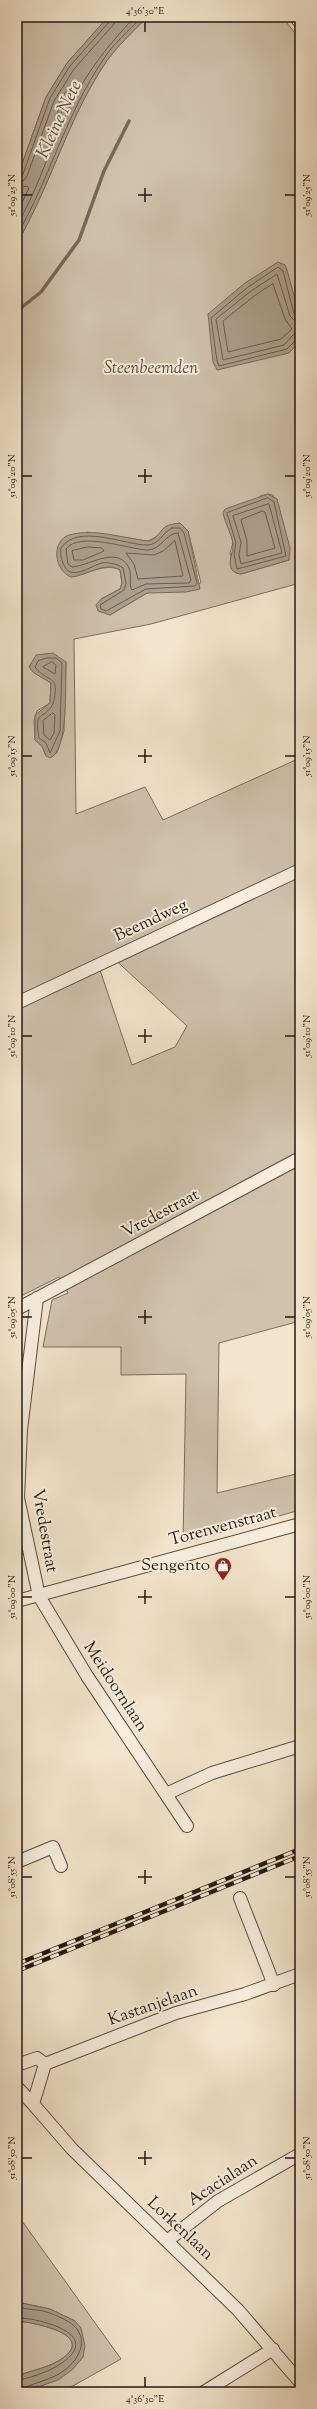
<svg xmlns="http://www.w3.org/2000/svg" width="317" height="2409" font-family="'Sorts Mill Goudy',serif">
<rect width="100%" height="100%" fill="#f3e5cd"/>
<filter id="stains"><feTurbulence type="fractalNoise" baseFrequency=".005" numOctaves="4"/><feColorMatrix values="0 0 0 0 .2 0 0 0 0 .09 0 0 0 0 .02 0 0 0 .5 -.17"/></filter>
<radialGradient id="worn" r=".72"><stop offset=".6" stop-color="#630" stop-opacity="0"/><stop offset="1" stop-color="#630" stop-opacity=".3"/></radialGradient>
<path fill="#d0c2ad" stroke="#7a6d5e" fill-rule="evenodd" d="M 17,17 L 108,17 L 67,63 L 46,97 L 17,178 Z
M 147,17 L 282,17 L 300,39 L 300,583 L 151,624 L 74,639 L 76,814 L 145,787 L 163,820 L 300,758 L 300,1321 L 219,1343 L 217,1493 L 300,1473 L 300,1510 L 183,1543 L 186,1374 L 121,1375 L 121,1347 L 43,1347 L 52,1300 L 68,1293 L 59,1277 L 17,1298 L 17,243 C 51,184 68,118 106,62 C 117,46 134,31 147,17 ZM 268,494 L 273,495 L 289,560 L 241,574 L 236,573 L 230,553 L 233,543 L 260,496 ZM 180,523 L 188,531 L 201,583 L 147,593 L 110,615 L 101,599 L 120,589 L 122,583 L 120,570 C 105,562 87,575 71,577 L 57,556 L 87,532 L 147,541 C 163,536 161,526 180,523 ZM 40,656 L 66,662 L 64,731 L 57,753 L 45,754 L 42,746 L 35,740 L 34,721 L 37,711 L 50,703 L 51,683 L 29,667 L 34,660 ZM 110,955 L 187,1026 L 175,1047 L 132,1065 L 100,970 Z
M 17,2214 L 121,2359 L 62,2392 L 24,2392 C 49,2382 65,2379 83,2357 L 75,2321 L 50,2309 L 17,2302 Z
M 17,2321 C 32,2322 96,2334 63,2358 C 49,2368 32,2370 17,2376 Z"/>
<path fill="#ac9f8c" stroke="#75695a" d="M 108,17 L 147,17 C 134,31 117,46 106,62 C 68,118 51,185 17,243 L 17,178 L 46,97 L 67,63 Z
M 278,262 L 285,265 L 287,270 L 300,317 L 299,342 L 289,353 L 217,370 L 213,362 L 208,314 L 245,283 Z
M 268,494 L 277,499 L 290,548 L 289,560 L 241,574 C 222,572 234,553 233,543 C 231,533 225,523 223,513 L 225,509 Z
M 180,523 L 188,531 L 200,589 L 186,592 L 147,593 L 110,615 L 98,611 L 96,605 L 101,599 L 120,589 L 122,583 L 120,570 C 105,561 88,575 71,577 C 55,571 50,542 69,535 C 89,529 111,535 130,538 C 136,539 143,541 149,541 C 157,539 159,532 165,527 C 169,524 175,524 180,523 Z
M 53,653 L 66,662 C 65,681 69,751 50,758 L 46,756 L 42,746 L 35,740 L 35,715 L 50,703 L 51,683 L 34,673 L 29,667 L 36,655 Z
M 17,2302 L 50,2309 L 75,2321 L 81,2328 L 85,2346 L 83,2357 L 73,2369 L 58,2380 L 24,2392 L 17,2392 L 17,2376 C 32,2370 49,2368 63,2358 C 96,2334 32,2322 17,2321 Z"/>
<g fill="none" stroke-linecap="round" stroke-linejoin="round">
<path stroke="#685c4e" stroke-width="1" d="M 66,92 L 70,95 L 60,115 L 57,116 L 59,104 Z
M 17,177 L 23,174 L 50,98 L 70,66 L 110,21 L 111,17
M 17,182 L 23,181 L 27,176 L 54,101 L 74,69 L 114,24 L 116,17
M 17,188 L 27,186 L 29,188 L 17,213
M 17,225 C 39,188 50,146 69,108 C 87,72 107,46 135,17
M 17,235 C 50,178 66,114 103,60 C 113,44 129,30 142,17
M 273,284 L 285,319 L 292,329 L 281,339 L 228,352 L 223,321 L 254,296 Z
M 300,317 L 294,314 L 283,271 L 278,267 L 248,287 L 211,318 L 217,361 L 219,366 L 287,349 L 296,340 L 300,338
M 300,322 L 294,320 L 290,316 L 277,274 L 251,291 L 216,319 L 223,360 L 284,345 L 293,335 L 300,333
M 268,498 L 274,502 L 286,556 L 237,569 L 234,554 L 236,543 L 227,513 Z
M 269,504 L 282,553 L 241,564 L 239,555 L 241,542 L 233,516 Z
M 263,511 L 265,512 L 275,548 L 247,556 L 247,541 L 241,520 Z
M 172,528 L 180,528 L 184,533 L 197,583 L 195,586 L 146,589 L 106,611 L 101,609 L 100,605 L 124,590 L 126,583 L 123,568 C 117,564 109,562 102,563 C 90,566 70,583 63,563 C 61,558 60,553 61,548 C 78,523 124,545 147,545 C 159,545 162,533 172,528 Z
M 178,533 L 191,580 L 189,583 L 146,584 L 132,590 C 128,584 133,574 128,566 C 116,546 88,566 72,567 L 68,564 L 66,549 C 79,531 128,549 147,550 C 162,550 165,533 178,533 Z
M 175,541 L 183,576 L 138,579 L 134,564 L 126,553 L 154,555 L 163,551 Z
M 88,547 L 102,548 L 104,551 L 83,560 L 74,560 L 72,551 Z
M 47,658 L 56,658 L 62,663 L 60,731 L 50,753 L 46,743 L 39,738 C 34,707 43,722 53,704 C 61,673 48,684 35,667 L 38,661 Z
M 52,662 L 56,665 L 55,674 L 43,667 Z
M 53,713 L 55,715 L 54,733 L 50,740 L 44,735 L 43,721 Z
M 17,2307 C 28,2310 40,2309 50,2313 C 59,2317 71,2321 77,2329 C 90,2347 72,2368 55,2376 C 46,2380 36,2383 26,2387 L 24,2392
M 17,2318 C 30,2318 41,2321 53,2325 C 110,2346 45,2377 17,2380"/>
<path stroke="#75695a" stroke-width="3.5" d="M 17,311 L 41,292 L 79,240 L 104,171 L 129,121"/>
<defs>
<path id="minor" d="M 17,1003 L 300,870
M 37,1298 L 21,1430 L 18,1498 L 39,1596 L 87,1676 L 187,1826
M 17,1309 L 300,1158
M 17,1601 L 300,1524
M 166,1794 L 212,1773 L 300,1746
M 17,1862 L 53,1847 L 61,1866
M 240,1898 L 274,1985
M 45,2064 L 33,2104 L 72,2149 L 238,2310 L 300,2382
M 45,2064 L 176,2013 L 245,1994 L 300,1974
M 17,2065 L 37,2058 L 45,2064
M 17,2087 L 33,2104
M 167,2241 L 218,2201 L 300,2154
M 204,2392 L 273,2349"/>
<path id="tertiary" d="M 297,17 L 300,21"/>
</defs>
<use href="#minor" stroke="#574b3e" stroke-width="14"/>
<use href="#tertiary" stroke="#574b3e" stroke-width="16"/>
<use href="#minor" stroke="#f7eede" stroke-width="12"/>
<use href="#tertiary" stroke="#f7eede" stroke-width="14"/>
<defs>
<path id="rail" d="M 17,1964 L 300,1849
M 17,1971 L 300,1856"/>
</defs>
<use href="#rail" stroke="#23180f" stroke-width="4.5"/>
<use href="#rail" stroke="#f7eede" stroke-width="3" stroke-dasharray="9" stroke-linecap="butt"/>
</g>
<path fill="none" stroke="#23180f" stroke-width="1.5" d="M 145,22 L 145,32M 145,188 L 145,202M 22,195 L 32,195M 138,195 L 152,195M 285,195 L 295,195M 145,469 L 145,483M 22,476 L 32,476M 138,476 L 152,476M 285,476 L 295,476M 145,749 L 145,763M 22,756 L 32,756M 138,756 L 152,756M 285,756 L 295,756M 145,1029 L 145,1043M 22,1036 L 32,1036M 138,1036 L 152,1036M 285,1036 L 295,1036M 145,1310 L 145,1324M 22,1317 L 32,1317M 138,1317 L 152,1317M 285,1317 L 295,1317M 145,1590 L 145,1604M 22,1597 L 32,1597M 138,1597 L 152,1597M 285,1597 L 295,1597M 145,1870 L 145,1884M 22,1877 L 32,1877M 138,1877 L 152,1877M 285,1877 L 295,1877M 145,2151 L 145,2165M 22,2158 L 32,2158M 138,2158 L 152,2158M 285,2158 L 295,2158M 145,2377 L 145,2387"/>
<defs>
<symbol id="shop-pin" viewBox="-11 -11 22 30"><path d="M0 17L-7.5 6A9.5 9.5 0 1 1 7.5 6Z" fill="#8f2418" stroke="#f7eede"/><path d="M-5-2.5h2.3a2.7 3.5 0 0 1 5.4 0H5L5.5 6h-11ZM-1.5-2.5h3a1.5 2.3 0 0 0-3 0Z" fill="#fff"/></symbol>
</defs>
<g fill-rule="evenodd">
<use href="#shop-pin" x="213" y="1556" width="20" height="27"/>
</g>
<g text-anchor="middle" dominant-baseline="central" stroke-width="4" stroke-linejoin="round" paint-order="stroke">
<g font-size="17" font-style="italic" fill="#574b3e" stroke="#f7eede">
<text x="151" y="369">Steenbeemden</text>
</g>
<g font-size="17" fill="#23180f" stroke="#f7eede">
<text transform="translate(151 921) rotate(-25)">Beemdweg</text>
<text transform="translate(161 1214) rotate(-28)">Vredestraat</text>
<text transform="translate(223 1527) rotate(-15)">Torenvenstraat</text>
<text transform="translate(44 1531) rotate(80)">Vredestraat</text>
<text transform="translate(115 1687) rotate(57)">Meidoornlaan</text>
<text transform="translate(153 2006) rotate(-19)">Kastanjelaan</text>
<text transform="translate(223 2181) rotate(-33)">Acacialaan</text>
<text transform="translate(180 2229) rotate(43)">Lorkenlaan</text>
</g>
<g font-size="17" fill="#23180f" stroke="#f7eede" text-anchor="end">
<text x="210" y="1566">Sengento</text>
</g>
<g font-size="18" font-style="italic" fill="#5a4e41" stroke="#f7eede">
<text transform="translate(60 120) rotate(-65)">Kleine Nete</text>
</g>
</g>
<rect width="317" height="2409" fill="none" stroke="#f3e5cd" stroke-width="44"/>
<rect x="22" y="22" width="273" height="2365" fill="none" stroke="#23180f" stroke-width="1.5"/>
<g font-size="10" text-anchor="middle" fill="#23180f">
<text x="145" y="14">4°36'30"E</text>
<text transform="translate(11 195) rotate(-90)" y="4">51°09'25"N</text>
<text transform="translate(306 195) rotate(-90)" y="4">51°09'25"N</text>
<text transform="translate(11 476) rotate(-90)" y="4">51°09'20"N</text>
<text transform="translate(306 476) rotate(-90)" y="4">51°09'20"N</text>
<text transform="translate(11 756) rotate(-90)" y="4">51°09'15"N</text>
<text transform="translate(306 756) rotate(-90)" y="4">51°09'15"N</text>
<text transform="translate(11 1036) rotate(-90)" y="4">51°09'10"N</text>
<text transform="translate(306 1036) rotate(-90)" y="4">51°09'10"N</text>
<text transform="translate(11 1317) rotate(-90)" y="4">51°09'05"N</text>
<text transform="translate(306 1317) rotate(-90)" y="4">51°09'05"N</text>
<text transform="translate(11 1597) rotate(-90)" y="4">51°09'00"N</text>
<text transform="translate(306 1597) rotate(-90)" y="4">51°09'00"N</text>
<text transform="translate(11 1877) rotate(-90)" y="4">51°08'55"N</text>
<text transform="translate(306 1877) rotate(-90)" y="4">51°08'55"N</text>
<text transform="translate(11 2158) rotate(-90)" y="4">51°08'50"N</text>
<text transform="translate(306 2158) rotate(-90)" y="4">51°08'50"N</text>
<text x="145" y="2402">4°36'30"E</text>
</g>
<rect width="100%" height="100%" filter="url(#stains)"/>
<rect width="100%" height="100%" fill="url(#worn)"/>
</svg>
